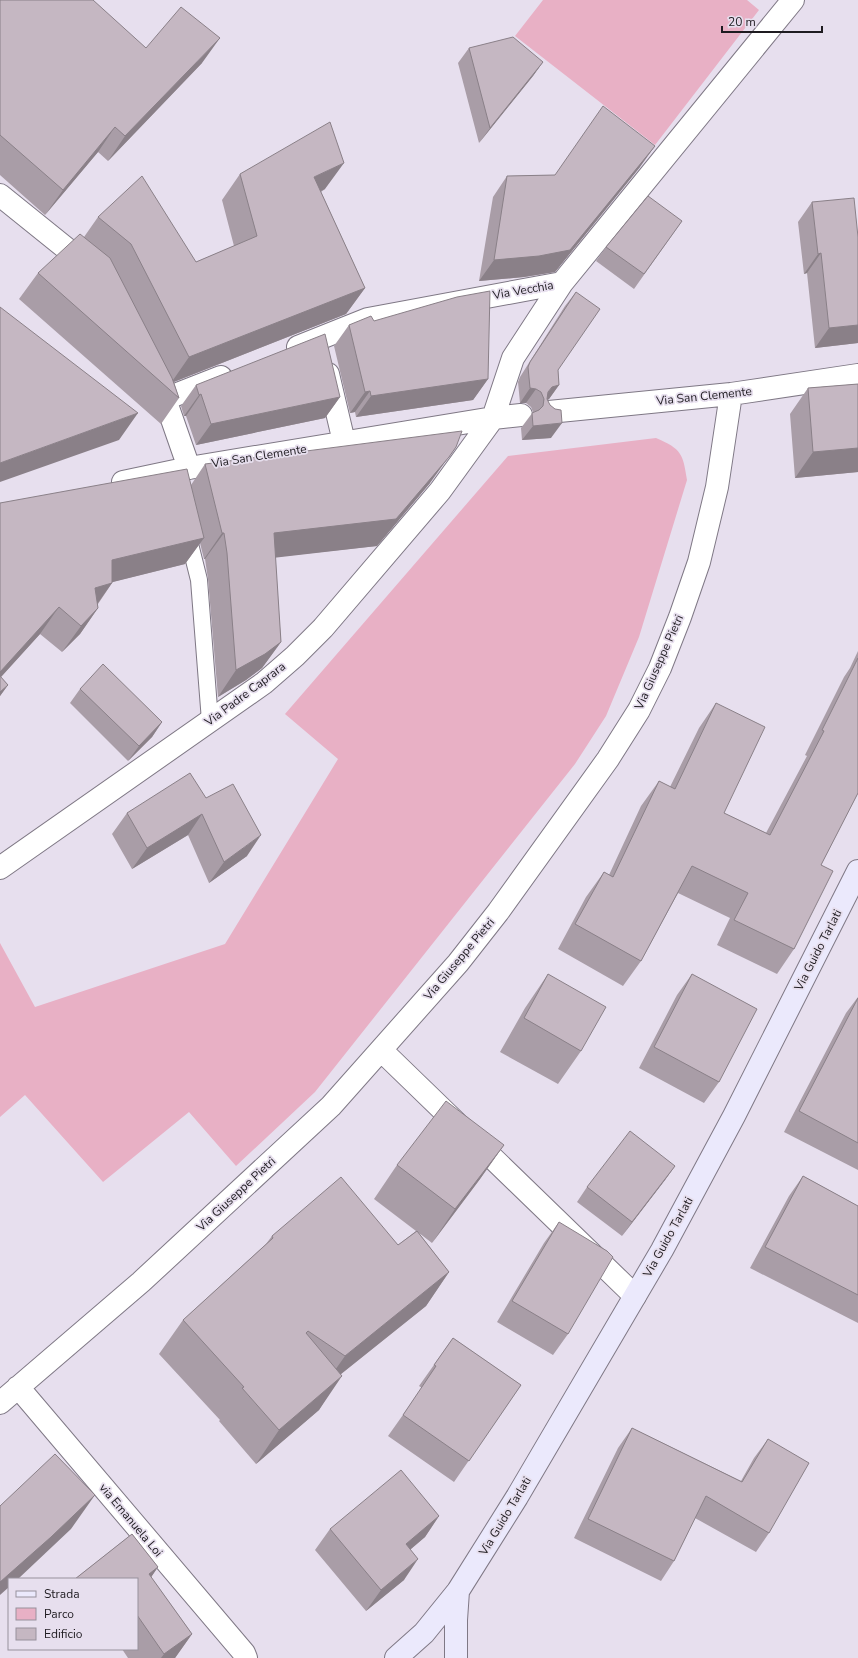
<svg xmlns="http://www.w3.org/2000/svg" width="858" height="1658" font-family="'Nunito Sans',sans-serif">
<rect width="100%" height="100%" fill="#e7dfee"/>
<path fill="#e8b0c5" d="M 543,0 L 747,0 L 759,10 L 655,145 L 515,36 Z
M 656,438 C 682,449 683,454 687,480 L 639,637 L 606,716 L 575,764 L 315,1092 L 236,1166 L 189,1112 L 103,1182 L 25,1095 L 0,1117 L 0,943 L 35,1007 L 225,944 L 338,759 L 285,714 L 508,456 Z"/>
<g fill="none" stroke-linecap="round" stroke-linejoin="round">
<defs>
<path id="service" d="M 187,532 L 199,580 L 210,721"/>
<path id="minor" d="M 0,195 L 88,266
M 298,347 L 368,319 L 562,283
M 328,374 L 344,442
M 158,387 L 165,399 L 189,468
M 165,399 L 221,377
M 549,412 L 731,394 L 858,375
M 123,482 L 189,468 L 493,418 L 521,415
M 0,868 L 264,683 L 295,656 L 323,628 L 440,491 L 493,418 L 513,358 L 562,283 L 793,0
M 381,1050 L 635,1296
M 18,1387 L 244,1653 L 246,1658
M 0,1403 L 141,1282 L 331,1106 L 458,963 L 498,912 L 608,759 L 639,710 L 660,668 L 680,617 L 699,562 L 717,487 L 731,394"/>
<path id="secondary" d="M 396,1658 L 424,1633 L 458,1591 L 517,1497 L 662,1250 L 734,1116 L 858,871
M 456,1658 L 456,1620 L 458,1591"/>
</defs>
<use href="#service" stroke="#7f7885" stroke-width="18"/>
<use href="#minor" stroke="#7f7885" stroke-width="24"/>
<use href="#secondary" stroke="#7f7885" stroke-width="24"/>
<use href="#service" stroke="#fff" stroke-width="16"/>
<use href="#minor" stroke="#fff" stroke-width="22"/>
<use href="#secondary" stroke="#ebe9fc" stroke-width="22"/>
</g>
<path fill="#a99da7" d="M 0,0 L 146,48 L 202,63 L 108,161 L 98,152 L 45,215 L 0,175 Z
M 469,48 L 543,62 L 533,76 L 479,143 L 458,63 Z
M 640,167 L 555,272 L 524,277 L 479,281 L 493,197 L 507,176 L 555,175 Z
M 240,174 L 325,189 L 321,192 L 365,288 L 346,314 L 174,382 L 179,398 L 161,424 L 19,299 L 38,273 L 84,237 L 98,217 L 196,262 L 234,246 L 222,200 Z
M 812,202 L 858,237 L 858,343 L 815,348 L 807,273 L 804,274 L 798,222 Z
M 682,221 L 634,289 L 596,261 L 606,247 Z
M 576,292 L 558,370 L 559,385 L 549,399 L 548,400 L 551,438 L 522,440 L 521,428 L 533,412 L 531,407 L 526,403 L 520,403 L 518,382 L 520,377 L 565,306 Z
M 374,321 L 488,379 L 473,400 L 356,417 L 355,412 L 350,413 L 334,346 L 349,325 Z
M 858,384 L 858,472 L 795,478 L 790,414 L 808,388 Z
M 196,385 L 340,397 L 325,418 L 196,445 L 186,416 L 184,416 L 181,406 Z
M 205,464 L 430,483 L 377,546 L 275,557 L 281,642 L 262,668 L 246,680 L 218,697 L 208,579 L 205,559 L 204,559 L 200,543 L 185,564 L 112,582 L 112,583 L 98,604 L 98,608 L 80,634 L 62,652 L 40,634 L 1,677 L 8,685 L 0,696 L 0,503 L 191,485 Z
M 858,651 L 858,793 L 821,865 L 794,949 L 777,974 L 717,945 L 730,918 L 678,893 L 641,961 L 623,986 L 558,949 L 586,897 L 604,872 L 609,875 L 641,806 L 659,781 L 670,787 L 699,728 L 716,703 L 724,813 L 766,833 L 807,756 L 805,755 L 844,677 L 850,668 Z
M 80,689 L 162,722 L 152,737 L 128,761 L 70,703 Z
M 206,798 L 247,856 L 209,883 L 188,835 L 132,869 L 112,834 L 127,813 Z
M 548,974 L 581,1051 L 558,1084 L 500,1052 L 525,1008 Z
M 692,974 L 719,1082 L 704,1103 L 639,1068 L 677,995 Z
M 858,997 L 858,1170 L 784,1132 L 846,1013 Z
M 504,1145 L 480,1179 L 432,1243 L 419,1233 L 449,1272 L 426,1306 L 341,1374 L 319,1410 L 256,1464 L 219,1421 L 220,1420 L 159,1354 L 183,1320 L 266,1244 L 272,1236 L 398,1245 L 416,1231 L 374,1199 L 397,1165 Z
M 675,1166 L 665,1180 L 622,1236 L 577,1202 L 587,1187 Z
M 803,1176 L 858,1206 L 858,1323 L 750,1268 L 789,1196 Z
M 559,1222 L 568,1334 L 553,1355 L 497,1322 L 544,1243 Z
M 453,1338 L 521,1385 L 454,1482 L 388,1436 L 422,1388 L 419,1386 Z
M 632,1428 L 741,1481 L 754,1458 L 768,1439 L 769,1533 L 756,1552 L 695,1518 L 674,1561 L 661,1581 L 574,1538 L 618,1448 Z
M 439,1516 L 425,1537 L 411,1549 L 404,1580 L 366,1611 L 315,1550 L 330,1529 Z
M 132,1534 L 158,1567 L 151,1577 L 192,1634 L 175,1658 L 128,1658 L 122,1649 L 137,1649 L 137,1579 L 75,1579 Z"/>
<path fill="#8a8088" d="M 220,38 L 202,63 L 108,161 L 125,136 Z
M 543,62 L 533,76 L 479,143 L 490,128 Z
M 115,127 L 98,152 L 45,215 L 63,190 Z
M 655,146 L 640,167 L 555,272 L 524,277 L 479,281 L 494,260 Z
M 344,163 L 325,189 L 296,203 L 314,177 Z
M 821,253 L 807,273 L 804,274 L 818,254 Z
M 365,288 L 346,314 L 171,383 L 189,357 Z
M 858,325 L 858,343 L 815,348 L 829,328 Z
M 488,379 L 473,400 L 356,417 L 371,396 Z
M 559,385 L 549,399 L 543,401 L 544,399 L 542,402 L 552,387 Z
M 530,388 L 536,389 L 526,403 L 520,403 Z
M 370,391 L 355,412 L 350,413 L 365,392 Z
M 201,394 L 186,416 L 184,416 L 199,395 Z
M 340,397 L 325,418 L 196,445 L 211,424 Z
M 138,413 L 119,440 L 0,482 L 0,463 Z
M 562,423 L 551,438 L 522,440 L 533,426 Z
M 456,447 L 430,483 L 377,546 L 255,560 L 274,533 Z
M 858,448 L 858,472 L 795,478 L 813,452 Z
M 222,533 L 224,533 L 205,559 L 204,559 Z
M 204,538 L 185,564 L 93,587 L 112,560 Z
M 112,583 L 93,610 L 95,588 Z
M 59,607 L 40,634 L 0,678 L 0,672 Z
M 98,608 L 80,634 L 62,652 L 81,626 Z
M 281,642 L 262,668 L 246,680 L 218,697 L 236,670 Z
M 8,685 L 0,696 L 0,692 Z
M 162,722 L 152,737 L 128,761 L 139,746 Z
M 202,814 L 188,835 L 132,869 L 147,848 Z
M 261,835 L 247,856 L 209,883 L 224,862 Z
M 504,1145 L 480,1179 L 432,1243 L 455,1209 Z
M 675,1166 L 665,1180 L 622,1236 L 632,1222 Z
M 449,1272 L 426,1306 L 321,1390 L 345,1356 Z
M 342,1376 L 319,1410 L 256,1464 L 279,1430 Z
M 95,1495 L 71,1529 L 18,1579 L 9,1579 L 9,1587 L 0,1595 L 0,1582 Z
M 439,1516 L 425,1537 L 392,1565 L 406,1544 Z
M 418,1559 L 404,1580 L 366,1611 L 381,1590 Z
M 158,1567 L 139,1595 L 149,1574 Z
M 192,1634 L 175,1658 L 161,1658 L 164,1654 Z"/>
<path fill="#c5b7c2" stroke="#8a8088" d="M 0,0 L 93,0 L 146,48 L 181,7 L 220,38 L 125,136 L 115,127 L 63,190 L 0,135 Z
M 513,37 L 543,62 L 490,128 L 469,48 Z
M 603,106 L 655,146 L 570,250 L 539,256 L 494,260 L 507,176 L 555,175 Z
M 330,122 L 344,163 L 314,177 L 365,288 L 189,357 L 131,244 L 98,217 L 142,176 L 196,262 L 257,236 L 240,174 Z
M 648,196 L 682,221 L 644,274 L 606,247 Z
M 854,198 L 858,237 L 858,325 L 829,328 L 821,253 L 818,254 L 812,202 Z
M 80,234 L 110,258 L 172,378 L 179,398 L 38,273 Z
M 490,291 L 488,379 L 371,396 L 370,391 L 365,392 L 349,325 L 371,316 L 374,321 L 457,297 Z
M 576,292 L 600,309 L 558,370 L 559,385 L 552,387 L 548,392 L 547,399 L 550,405 L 555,409 L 561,410 L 562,423 L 533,426 L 532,413 L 539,410 L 543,406 L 544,399 L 541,392 L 536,389 L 530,388 L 528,367 L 530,362 Z
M 0,307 L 138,413 L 0,463 Z
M 325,334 L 340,397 L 211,424 L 201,394 L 199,395 L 196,385 Z
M 858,384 L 858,448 L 813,452 L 808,388 Z
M 462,431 L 456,447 L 449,457 L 396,519 L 274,533 L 281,642 L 265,654 L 236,670 L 227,553 L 224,533 L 222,533 L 205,464 Z
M 187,469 L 204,538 L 112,560 L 112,583 L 95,588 L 98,608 L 81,626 L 59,607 L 0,672 L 0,503 Z
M 858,658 L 858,793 L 821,865 L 833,871 L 794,949 L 734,920 L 748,893 L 692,866 L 641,961 L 575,924 L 604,872 L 613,877 L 659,781 L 675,789 L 716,703 L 765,727 L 724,813 L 770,835 L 824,731 L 822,730 Z
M 103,664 L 162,722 L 139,746 L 80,689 Z
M 0,676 L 8,685 L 0,692 Z
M 190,773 L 206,798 L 233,784 L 261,835 L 224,862 L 202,814 L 147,848 L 127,813 Z
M 548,974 L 606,1007 L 581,1051 L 524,1018 Z
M 692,974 L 757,1009 L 719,1082 L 654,1047 Z
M 858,998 L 858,1143 L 799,1111 Z
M 446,1101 L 504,1145 L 455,1209 L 397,1165 Z
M 630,1131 L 675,1166 L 632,1222 L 587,1187 Z
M 803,1176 L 858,1206 L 858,1295 L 765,1247 Z
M 341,1177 L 398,1245 L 417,1231 L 449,1272 L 345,1356 L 308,1331 L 306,1333 L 342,1376 L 279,1430 L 242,1388 L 244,1387 L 183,1320 L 273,1238 L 272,1236 Z
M 559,1222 L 607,1251 L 613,1257 L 568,1334 L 512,1301 Z
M 453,1338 L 521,1385 L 469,1461 L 403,1415 L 436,1366 L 434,1365 Z
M 632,1428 L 742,1482 L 768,1439 L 809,1463 L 769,1533 L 706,1496 L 674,1561 L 588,1519 Z
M 55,1454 L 95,1495 L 51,1537 L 0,1582 L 0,1506 Z
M 401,1470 L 439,1516 L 406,1544 L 418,1559 L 381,1590 L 330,1529 Z
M 132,1534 L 158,1567 L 149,1574 L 192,1634 L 164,1654 L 137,1615 L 137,1579 L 75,1579 Z"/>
<g text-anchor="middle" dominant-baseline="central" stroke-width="3.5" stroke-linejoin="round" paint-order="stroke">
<g font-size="12" fill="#1e1b20" stroke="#e7dfee">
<text transform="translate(523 290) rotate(-10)">Via Vecchia</text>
<text transform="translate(704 396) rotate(-6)">Via San Clemente</text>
<text transform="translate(259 456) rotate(-9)">Via San Clemente</text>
<text transform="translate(659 662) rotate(-66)">Via Giuseppe Pietri</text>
<text transform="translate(245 694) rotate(-37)">Via Padre Caprara</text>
<text transform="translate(818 950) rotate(-63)">Via Guido Tarlati</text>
<text transform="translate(459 959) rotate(-50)">Via Giuseppe Pietri</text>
<text transform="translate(236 1194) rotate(-43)">Via Giuseppe Pietri</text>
<text transform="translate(668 1237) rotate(-61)">Via Guido Tarlati</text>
<text transform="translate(505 1516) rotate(-59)">Via Guido Tarlati</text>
<text transform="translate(131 1520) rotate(50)">via Emanuela Loi</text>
</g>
</g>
<rect x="8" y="1578" width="130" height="72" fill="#e7dfee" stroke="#97919c"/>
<rect x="16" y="1591" width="20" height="6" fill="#ebe9fc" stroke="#97919c"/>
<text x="44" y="1598" font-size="12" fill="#1e1b20">Strada</text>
<rect x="16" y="1608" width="20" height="12" fill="#e8b0c5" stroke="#97919c"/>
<text x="44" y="1618" font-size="12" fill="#1e1b20">Parco</text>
<rect x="16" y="1628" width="20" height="12" fill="#c5b7c2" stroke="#97919c"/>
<text x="44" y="1638" font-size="12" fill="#1e1b20">Edificio</text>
<path d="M722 26v6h100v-6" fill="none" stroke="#1e1b20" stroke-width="2"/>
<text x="728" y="26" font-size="12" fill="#1e1b20" stroke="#e7dfee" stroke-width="3" paint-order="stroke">20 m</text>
</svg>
